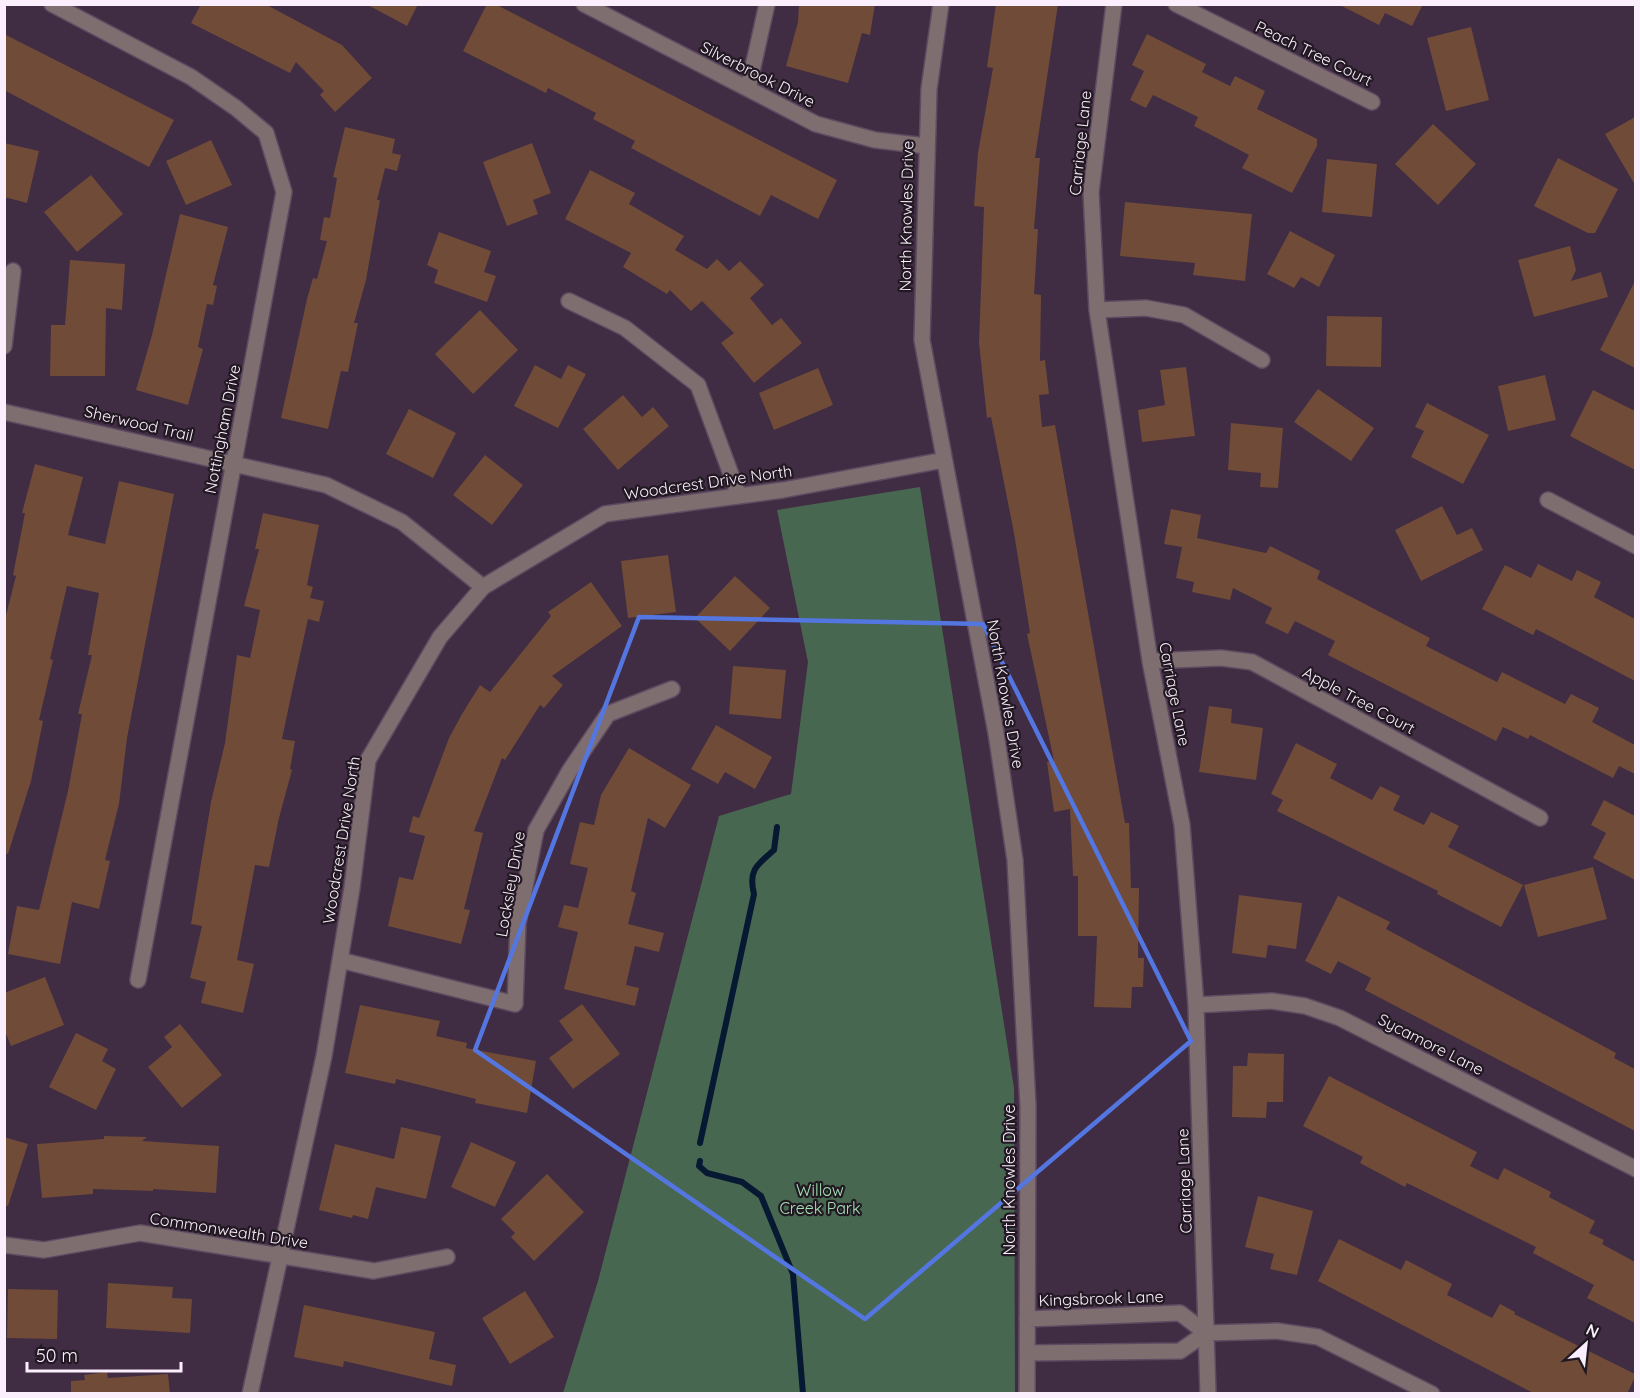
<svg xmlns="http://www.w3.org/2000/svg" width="1640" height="1398" font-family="Quicksand,sans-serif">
<rect width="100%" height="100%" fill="#402c43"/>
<path fill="#486750" d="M 920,487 L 1014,1088 L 1015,1393 L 563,1393 L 598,1281 L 719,816 L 791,794 L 808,662 L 777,510 Z"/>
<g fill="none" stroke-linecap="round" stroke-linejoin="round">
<path stroke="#071833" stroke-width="6" d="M 700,1143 L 754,894 C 748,870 757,865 774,850 L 777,827
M 700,1161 L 699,1166 L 707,1173 L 742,1182 L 761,1196 L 793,1274 L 803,1394"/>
</g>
<path fill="#6f4b38" d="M 201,4 L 265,4 L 342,45 L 372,78 L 335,112 L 320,95 L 324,91 L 296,62 L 290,73 L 191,23 Z
M 366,4 L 418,4 L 407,26 Z
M 487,4 L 495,4 L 837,180 L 818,219 L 771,195 L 760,216 L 631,148 L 635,141 L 593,119 L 596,113 L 548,88 L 546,93 L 463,51 Z
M 799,4 L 875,4 L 870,35 L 862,33 L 848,83 L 786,66 L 798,22 Z
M 996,4 L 1058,4 L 1035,158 L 1040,158 L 1034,229 L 1038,229 L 1034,294 L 1041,295 L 1040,361 L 1045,360 L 1049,394 L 1039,395 L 1042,427 L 1055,425 L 1125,823 L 1129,823 L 1131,888 L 1139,888 L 1138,958 L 1144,958 L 1143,987 L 1132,987 L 1131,1008 L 1094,1007 L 1097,936 L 1078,936 L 1078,876 L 1073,876 L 1070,809 L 1054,812 L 1047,762 L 1054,761 L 1027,634 L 1030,633 L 1014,533 L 991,417 L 987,418 L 979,343 L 984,207 L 974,206 L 978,153 L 993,68 L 987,67 Z
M 1338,4 L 1423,4 L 1412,26 L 1385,13 L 1379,25 Z
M 1471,27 L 1489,100 L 1446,111 L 1427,38 Z
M 4,34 L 174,120 L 149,167 L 4,90 Z
M 1147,34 L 1206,64 L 1202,72 L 1230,86 L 1235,76 L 1265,91 L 1257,109 L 1317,139 L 1317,146 L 1292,193 L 1242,168 L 1249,155 L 1194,126 L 1198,117 L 1153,95 L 1146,108 L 1130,100 L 1144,71 L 1132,65 Z
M 1635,117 L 1635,185 L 1605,134 Z
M 1433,124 L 1476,164 L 1438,205 L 1395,164 Z
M 345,127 L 395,139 L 392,153 L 401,155 L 397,171 L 385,168 L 377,200 L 380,200 L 366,280 L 354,323 L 358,323 L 348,372 L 341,371 L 328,429 L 281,418 L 307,299 L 313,278 L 317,279 L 327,241 L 320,240 L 324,217 L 330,218 L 337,178 L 333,177 Z
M 211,140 L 232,185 L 186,205 L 166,161 Z
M 4,143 L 39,151 L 27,203 L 4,197 Z
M 532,143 L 551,193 L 533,200 L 538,214 L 507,226 L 483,162 Z
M 1558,158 L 1618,189 L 1595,233 L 1588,233 L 1534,206 Z
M 1327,159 L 1377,164 L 1372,217 L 1322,212 Z
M 590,170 L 635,193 L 629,204 L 684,236 L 675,250 L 707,269 L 717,259 L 729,271 L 740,261 L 764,285 L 750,298 L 772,325 L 781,318 L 802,343 L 754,383 L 721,343 L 734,333 L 702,301 L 691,311 L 670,290 L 667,294 L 623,267 L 631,253 L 565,219 Z
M 91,175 L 123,214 L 77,252 L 44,212 Z
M 1125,202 L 1252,214 L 1245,281 L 1193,275 L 1195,263 L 1120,256 Z
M 180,214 L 228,227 L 213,285 L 217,286 L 213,305 L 207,304 L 198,347 L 203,349 L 188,405 L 136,390 L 152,335 Z
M 1290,231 L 1335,255 L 1319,287 L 1301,277 L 1294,288 L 1267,274 Z
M 439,232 L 491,251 L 484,272 L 496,276 L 487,302 L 434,283 L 438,270 L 427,265 Z
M 1570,246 L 1576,270 L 1571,281 L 1601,272 L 1608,297 L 1534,317 L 1518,260 Z
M 70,260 L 125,264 L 122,310 L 106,308 L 105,376 L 50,376 L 51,325 L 65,325 Z
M 1635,281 L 1635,368 L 1600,350 Z
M 480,310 L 518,350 L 473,394 L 435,354 Z
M 1327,316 L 1382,317 L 1381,367 L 1326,366 Z
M 535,365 L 561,379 L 568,365 L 586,374 L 558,428 L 514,406 Z
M 1186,367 L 1195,436 L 1142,442 L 1138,410 L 1165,405 L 1160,370 Z
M 818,368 L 833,405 L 774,430 L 759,393 Z
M 1545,375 L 1556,420 L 1508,431 L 1498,386 Z
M 1318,389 L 1374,428 L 1351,461 L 1294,422 Z
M 1593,390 L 1635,411 L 1635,470 L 1570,436 Z
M 623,395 L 642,417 L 653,407 L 669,426 L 618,470 L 583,429 Z
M 1427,403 L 1489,435 L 1463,484 L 1411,457 L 1424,431 L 1415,427 Z
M 409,409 L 456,433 L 433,478 L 386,454 Z
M 1231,423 L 1283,428 L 1278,488 L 1260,487 L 1261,473 L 1228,470 Z
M 485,455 L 523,485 L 492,525 L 453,495 Z
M 35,464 L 83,477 L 68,535 L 105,544 L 119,481 L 174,494 L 127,738 L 119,804 L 105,860 L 110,861 L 99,909 L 72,902 L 60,964 L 8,954 L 17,906 L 39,910 L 68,791 L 82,714 L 78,714 L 92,655 L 88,655 L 99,593 L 67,586 L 50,659 L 53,660 L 39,720 L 43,721 L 31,781 L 8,854 L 4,853 L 4,623 L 16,576 L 13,575 L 25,513 L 22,513 Z
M 1442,506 L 1457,535 L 1472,528 L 1483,550 L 1421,581 L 1395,530 Z
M 1171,509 L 1201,515 L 1197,538 L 1266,553 L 1270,546 L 1320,571 L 1317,579 L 1430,638 L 1426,646 L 1497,682 L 1502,672 L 1565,704 L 1571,694 L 1599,708 L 1592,722 L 1635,745 L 1635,774 L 1619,766 L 1613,778 L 1530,735 L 1528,739 L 1503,727 L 1496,741 L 1328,655 L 1335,641 L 1295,621 L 1288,634 L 1265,623 L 1272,608 L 1233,588 L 1230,600 L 1192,592 L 1194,582 L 1176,578 L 1182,547 L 1164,544 Z
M 263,513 L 319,525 L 307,585 L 313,587 L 310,598 L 324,601 L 319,622 L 308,619 L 291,696 L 282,739 L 295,741 L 290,769 L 292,770 L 279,818 L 269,867 L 255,865 L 237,960 L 254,964 L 243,1013 L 201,1003 L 206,982 L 190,978 L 202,926 L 191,924 L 211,802 L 225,743 L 237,655 L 250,658 L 260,610 L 244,606 L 259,549 L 255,549 Z
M 668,555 L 676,612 L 628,618 L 621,561 Z
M 1538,564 L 1572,581 L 1577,570 L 1601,582 L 1594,597 L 1635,619 L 1635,681 L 1536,629 L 1533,635 L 1482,609 L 1505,565 L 1531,578 Z
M 735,576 L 770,608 L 730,651 L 695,618 Z
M 591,582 L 622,626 L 552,676 L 563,685 L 544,708 L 540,705 L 505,760 L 502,758 L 474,831 L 483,833 L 464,909 L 470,910 L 461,944 L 388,926 L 399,877 L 413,880 L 425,836 L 409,832 L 413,816 L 419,818 L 449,738 L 462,714 L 480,685 L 490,692 L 551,616 L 548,612 Z
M 733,666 L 786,670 L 781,719 L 729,714 Z
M 1209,706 L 1232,709 L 1231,723 L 1263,728 L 1256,780 L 1199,772 Z
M 716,725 L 772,757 L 755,789 L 725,772 L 718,784 L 691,769 Z
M 1296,743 L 1337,764 L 1330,778 L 1372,800 L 1380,786 L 1400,796 L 1393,810 L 1424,825 L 1431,812 L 1459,826 L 1448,847 L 1523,885 L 1501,927 L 1437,894 L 1438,891 L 1277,811 L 1283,800 L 1271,794 Z
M 629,748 L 691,785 L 665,828 L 648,818 L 631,891 L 636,893 L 628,924 L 664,933 L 659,952 L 635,946 L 626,985 L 639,988 L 635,1006 L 564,989 L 578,932 L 558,927 L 564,905 L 578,908 L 588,868 L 570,864 L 580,822 L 594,825 L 601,795 Z
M 1604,800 L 1635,816 L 1635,880 L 1593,858 L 1606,833 L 1591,825 Z
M 1593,867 L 1607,919 L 1538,937 L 1524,885 Z
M 1239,895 L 1302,903 L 1296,949 L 1268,945 L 1266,958 L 1232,953 Z
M 1338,896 L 1390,922 L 1386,929 L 1616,1053 L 1614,1058 L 1635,1069 L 1635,1131 L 1365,990 L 1371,978 L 1338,961 L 1331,974 L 1305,961 Z
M 45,977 L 64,1025 L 11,1046 L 4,1029 L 4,993 Z
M 582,1004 L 620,1054 L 573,1089 L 549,1058 L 573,1040 L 559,1021 Z
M 360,1005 L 440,1021 L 436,1036 L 467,1043 L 466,1048 L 536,1061 L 527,1113 L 475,1103 L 476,1099 L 396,1079 L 395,1084 L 345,1073 Z
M 180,1024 L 222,1075 L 182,1108 L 148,1067 L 172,1047 L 164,1037 Z
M 76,1033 L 108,1049 L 102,1061 L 116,1069 L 96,1110 L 49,1087 Z
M 1248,1053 L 1284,1054 L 1283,1102 L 1267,1102 L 1266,1118 L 1232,1117 L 1233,1066 L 1247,1066 Z
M 1329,1076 L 1477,1152 L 1470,1166 L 1498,1180 L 1504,1168 L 1551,1192 L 1549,1197 L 1595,1221 L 1589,1233 L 1604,1240 L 1602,1244 L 1635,1262 L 1635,1323 L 1587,1298 L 1594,1285 L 1533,1253 L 1536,1247 L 1407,1183 L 1405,1187 L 1360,1163 L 1363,1157 L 1303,1126 Z
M 401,1127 L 441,1136 L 426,1199 L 376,1187 L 368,1219 L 353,1215 L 352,1218 L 319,1210 L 335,1144 L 394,1159 Z
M 104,1136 L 147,1137 L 142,1141 L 219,1146 L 216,1193 L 153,1189 L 153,1191 L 93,1189 L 93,1194 L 42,1198 L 37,1144 L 104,1139 Z
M 4,1137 L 28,1144 L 8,1206 L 4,1205 Z
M 471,1142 L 516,1162 L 495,1207 L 451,1187 Z
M 547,1174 L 584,1212 L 534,1261 L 511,1237 L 515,1233 L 501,1219 Z
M 1258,1196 L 1313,1211 L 1297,1275 L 1270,1269 L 1274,1254 L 1245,1247 Z
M 1339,1239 L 1401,1270 L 1406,1260 L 1452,1284 L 1447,1295 L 1492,1318 L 1500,1304 L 1515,1312 L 1514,1314 L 1635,1374 L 1635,1377 L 1627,1394 L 1535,1394 L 1318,1281 Z
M 108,1283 L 173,1287 L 172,1298 L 192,1299 L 190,1333 L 106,1328 Z
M 8,1289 L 58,1290 L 57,1339 L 7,1338 Z
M 525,1291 L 554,1337 L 510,1364 L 482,1318 Z
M 304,1305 L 435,1332 L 429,1359 L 456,1365 L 452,1386 L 344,1361 L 343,1367 L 294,1357 Z
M 107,1372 L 108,1378 L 168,1374 L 170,1394 L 71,1394 L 71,1381 L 85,1380 L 84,1375 Z"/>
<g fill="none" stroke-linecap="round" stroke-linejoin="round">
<defs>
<path id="minor" d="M 52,4 L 191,77 L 236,108 L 266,133 L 284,192 L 138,980
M 584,4 L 816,124 L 875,140 L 926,146
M 941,4 L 929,89 L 922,340 L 996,733 L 1015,860 L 1028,1106 L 1027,1394
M 1114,4 L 1091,192 L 1097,310 L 1150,661 L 1182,825 L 1196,1005 L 1208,1394
M 1176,4 L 1372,102
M 748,89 L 767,4
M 569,301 L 625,328 L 698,385 L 739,496
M 1097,310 L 1146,308 L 1184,315 L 1262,360
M 4,346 L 13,271
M 4,412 L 326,485 L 402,522 L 483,587
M 1548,500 L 1636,546
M 1150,661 L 1221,658 L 1252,662 L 1540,818
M 340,960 L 515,1004 L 518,923 L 536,830 L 570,770 L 608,714 L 672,689
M 1196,1005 L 1272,1001 L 1305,1006 L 1340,1018 L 1636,1169
M 4,1245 L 44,1250 L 140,1233 L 374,1271 L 447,1257
M 1027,1319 L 1180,1313 L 1206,1333
M 1027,1353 L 1180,1351 L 1206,1333 L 1277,1331 L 1318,1337 L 1432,1394
M 250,1394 L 324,1056 L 352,888 L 368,760 L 440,637 L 483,587 L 605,514 L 783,490 L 944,460"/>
</defs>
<use href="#minor" stroke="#5e4b61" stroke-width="18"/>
<use href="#minor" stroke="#7e6e70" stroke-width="15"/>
</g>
<path fill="none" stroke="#5476e1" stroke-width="4.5" stroke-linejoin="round" d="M 639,617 L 983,624 L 1191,1041 L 865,1319 L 475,1050 Z"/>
<g text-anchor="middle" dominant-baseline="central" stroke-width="4.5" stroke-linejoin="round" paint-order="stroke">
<g font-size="16" fill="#fbeefd" stroke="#211822">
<text transform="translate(1314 53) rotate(26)">Peach Tree Court</text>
<text transform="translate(758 74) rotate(27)">Silverbrook Drive</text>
<text transform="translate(1080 143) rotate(-84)">Carriage Lane</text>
<text transform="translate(906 216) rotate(-89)">North Knowles Drive</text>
<text transform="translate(139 423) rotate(13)">Sherwood Trail</text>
<text transform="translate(222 429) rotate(-79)">Nottingham Drive</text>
<text transform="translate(708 482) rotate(-8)">Woodcrest Drive North</text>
<text transform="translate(1006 694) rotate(80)">North Knowles Drive</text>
<text transform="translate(1175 694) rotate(79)">Carriage Lane</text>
<text transform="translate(1359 700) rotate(28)">Apple Tree Court</text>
<text transform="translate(341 840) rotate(-81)">Woodcrest Drive North</text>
<text transform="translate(510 884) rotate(-80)">Locksley Drive</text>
<text transform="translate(1431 1044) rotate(27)">Sycamore Lane</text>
<text transform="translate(1009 1180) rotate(-90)">North Knowles Drive</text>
<text transform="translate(1184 1181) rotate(-92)">Carriage Lane</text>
<text transform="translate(229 1230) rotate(9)">Commonwealth Drive</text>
<text transform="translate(1101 1298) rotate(-2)">Kingsbrook Lane</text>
</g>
<g font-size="16" fill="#a3e1b4" stroke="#211822">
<text x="820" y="1190">Willow<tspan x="820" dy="18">Creek Park</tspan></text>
</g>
</g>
<rect width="1640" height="1398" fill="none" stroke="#fbeefd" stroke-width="12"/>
<g transform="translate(1586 1344) rotate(27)" stroke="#211822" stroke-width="4.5" paint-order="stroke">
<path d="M0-4.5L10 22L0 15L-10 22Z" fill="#fbeefd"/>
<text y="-9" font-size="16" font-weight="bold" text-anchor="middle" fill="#fbeefd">N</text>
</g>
<path d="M27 1362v9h154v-9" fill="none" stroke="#fbeefd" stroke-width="3"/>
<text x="36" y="1362" font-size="18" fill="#fbeefd" stroke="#211822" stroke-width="4.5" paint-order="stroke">50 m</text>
</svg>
